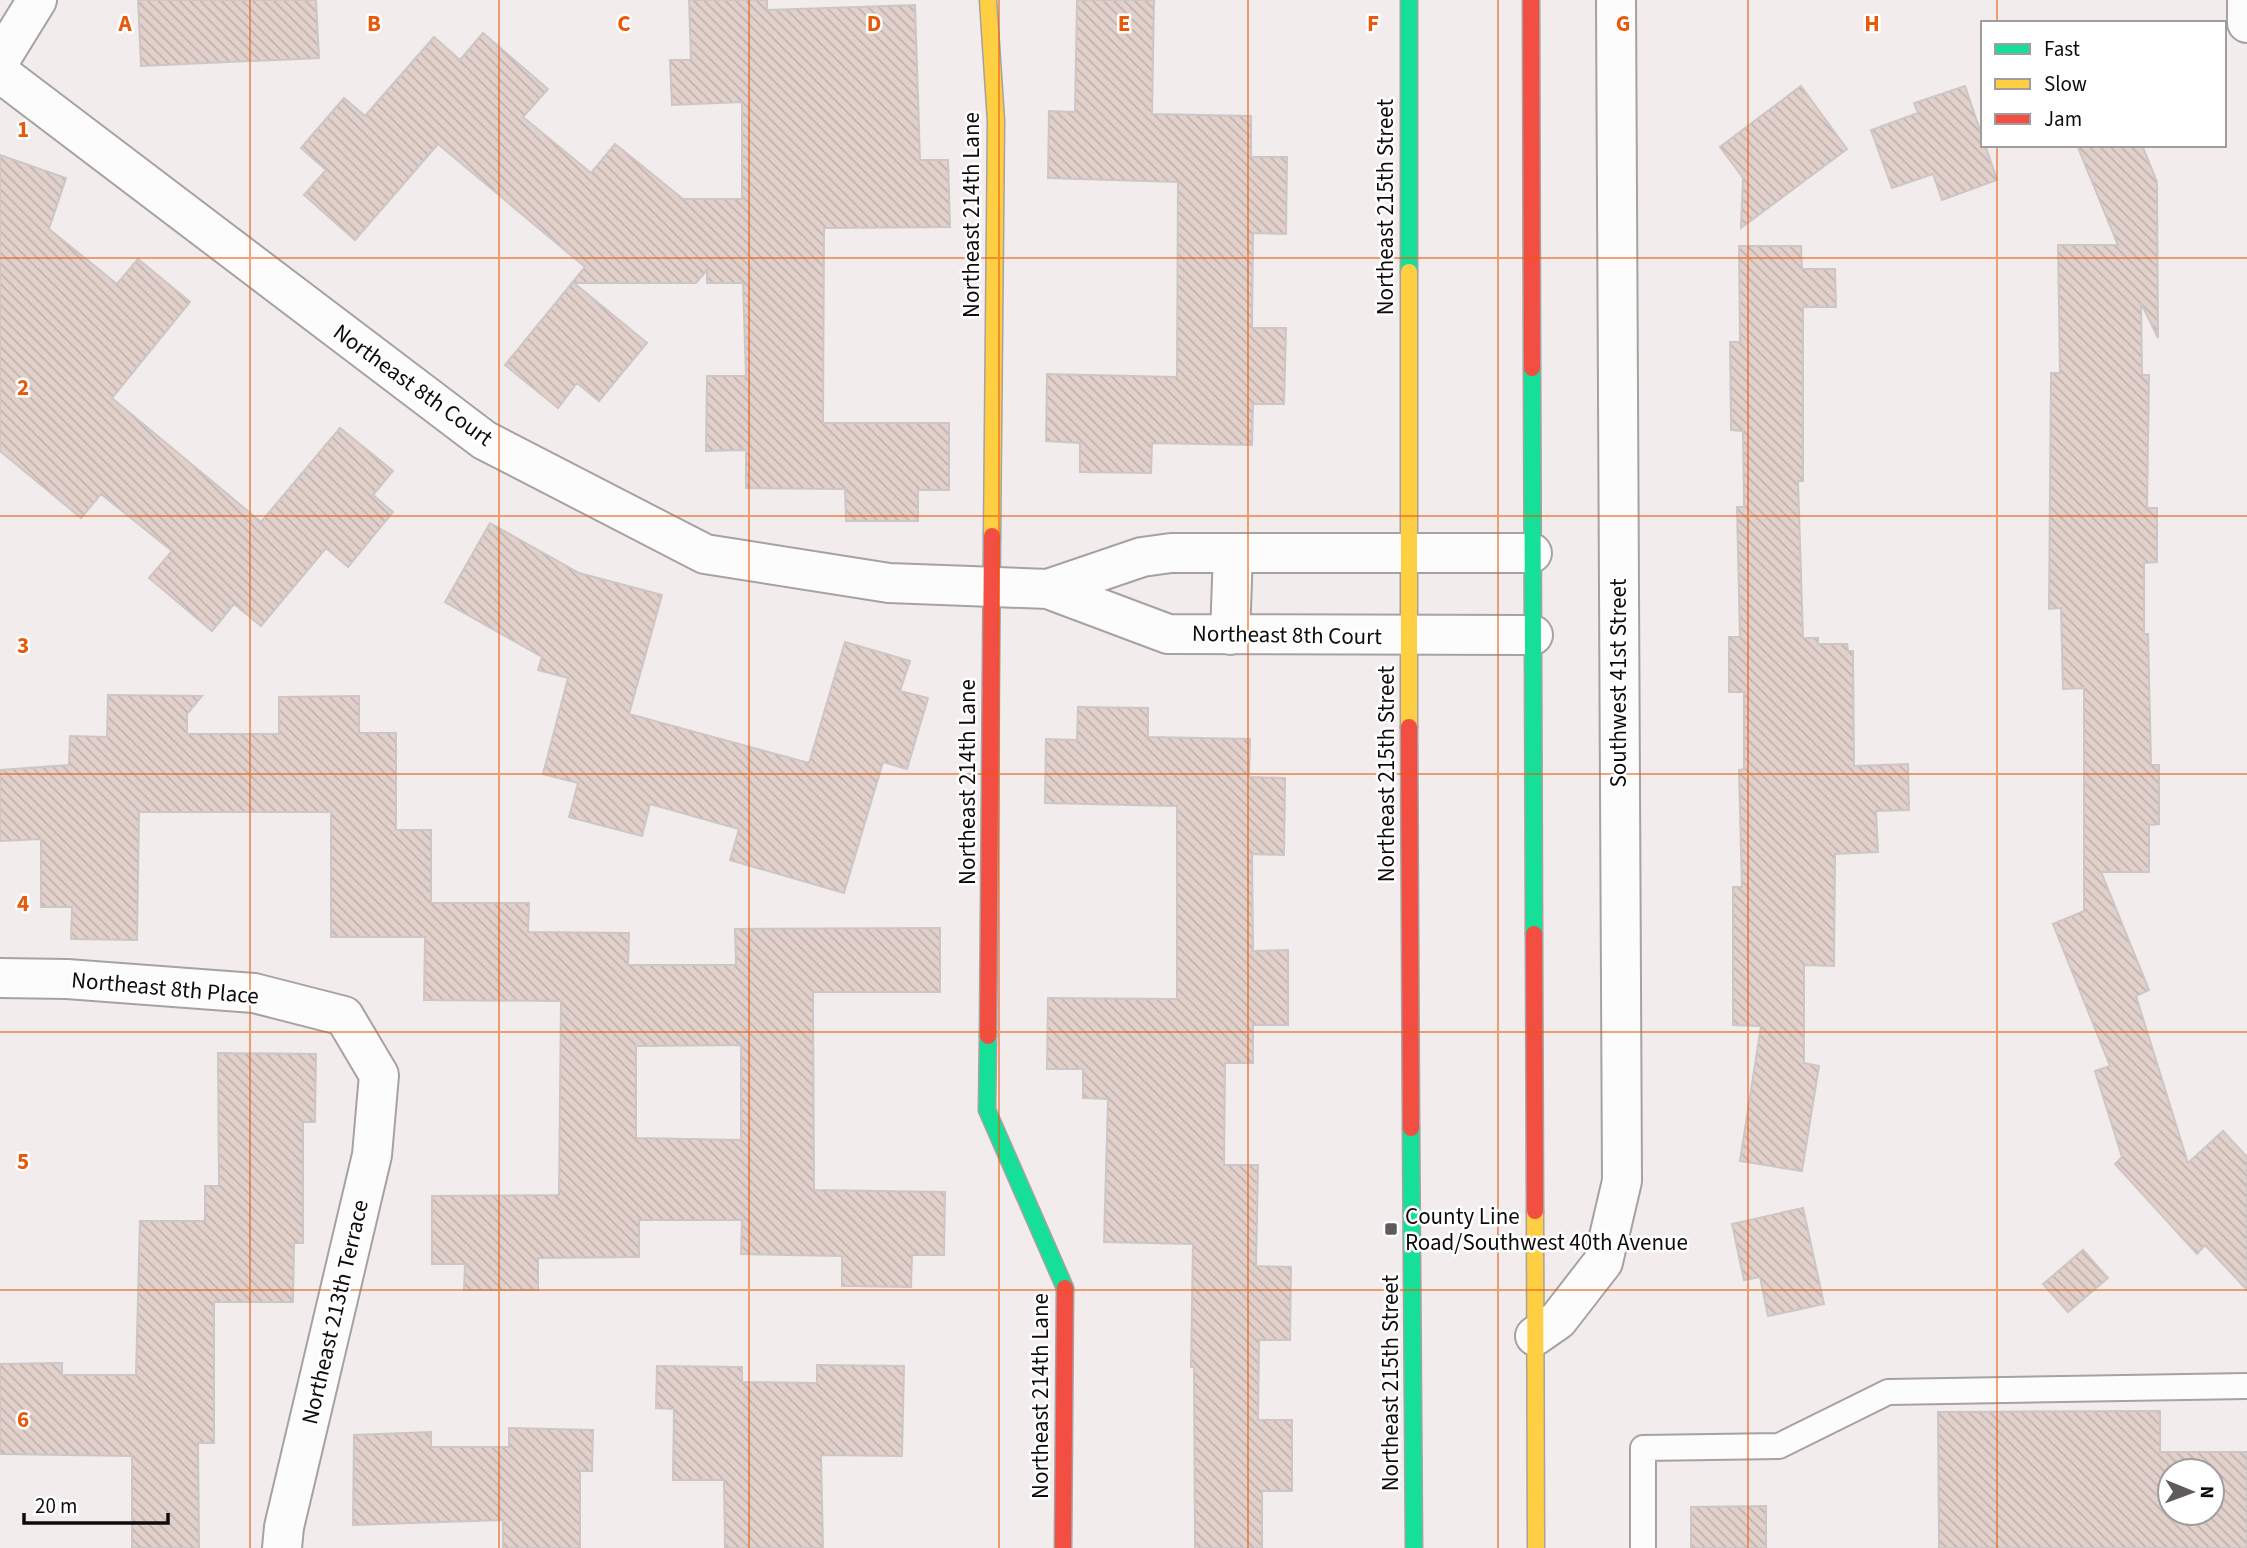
<svg xmlns="http://www.w3.org/2000/svg" width="2247" height="1548" font-family="'Source Sans 3',sans-serif">
<defs>
<pattern id="building-back-hatch" width="6" height="6" patternUnits="userSpaceOnUse" patternTransform="scale(1.75)"><rect width="6" height="6" fill="#e2d0cb"/><path d="M-1 5l2 2M0 0l6 6M5-1l2 2" fill="none" stroke="#c1b1ad"/></pattern>
</defs>
<rect width="100%" height="100%" fill="#f3eced"/>
<path fill="url(#building-back-hatch)" stroke="#ccc7c6" stroke-width="2" fill-rule="evenodd" d="M 138,0 L 316,0 L 319,58 L 141,66 Z
M 689,0 L 767,0 L 767,10 L 915,5 L 920,160 L 948,160 L 950,227 L 824,228 L 823,423 L 949,423 L 949,490 L 918,490 L 918,521 L 846,521 L 845,489 L 746,488 L 746,450 L 706,451 L 707,376 L 746,376 L 743,283 L 707,283 L 707,270 L 696,283 L 574,283 L 647,343 L 599,401 L 577,383 L 558,408 L 505,365 L 585,267 L 438,144 L 355,240 L 304,195 L 326,170 L 301,148 L 344,98 L 365,116 L 434,37 L 460,60 L 483,33 L 548,89 L 523,117 L 591,173 L 615,144 L 683,199 L 742,199 L 742,102 L 672,105 L 670,60 L 691,60 Z
M 1077,0 L 1154,0 L 1152,114 L 1251,116 L 1251,157 L 1287,157 L 1286,234 L 1253,233 L 1252,328 L 1286,328 L 1284,404 L 1253,404 L 1252,445 L 1152,443 L 1151,473 L 1080,472 L 1080,443 L 1046,441 L 1047,374 L 1177,377 L 1178,182 L 1048,178 L 1049,111 L 1075,112 Z
M 1801,86 L 1847,149 L 1741,228 L 1743,178 L 1720,147 Z
M 1965,86 L 1997,180 L 1942,200 L 1933,174 L 1892,188 L 1871,130 L 1918,113 L 1914,103 Z
M 2077,145 L 2142,145 L 2157,182 L 2158,338 L 2141,303 L 2142,375 L 2149,375 L 2147,508 L 2157,508 L 2157,562 L 2144,563 L 2144,634 L 2148,634 L 2151,765 L 2159,765 L 2159,824 L 2149,825 L 2149,872 L 2101,872 L 2149,990 L 2136,996 L 2188,1163 L 2223,1131 L 2247,1157 L 2247,1290 L 2205,1245 L 2197,1254 L 2115,1164 L 2122,1157 L 2095,1071 L 2110,1066 L 2053,924 L 2084,911 L 2084,688 L 2063,689 L 2061,608 L 2049,609 L 2051,373 L 2060,373 L 2058,245 L 2118,245 Z
M 0,155 L 66,178 L 49,229 L 117,284 L 138,259 L 190,302 L 112,398 L 261,522 L 340,428 L 393,471 L 373,495 L 393,512 L 348,567 L 326,548 L 261,626 L 234,604 L 212,631 L 149,578 L 172,551 L 101,494 L 81,518 L 0,451 Z
M 1739,246 L 1801,246 L 1802,269 L 1835,269 L 1836,307 L 1803,307 L 1803,481 L 1798,481 L 1803,638 L 1818,638 L 1818,644 L 1847,644 L 1848,651 L 1853,651 L 1854,766 L 1908,764 L 1909,810 L 1876,811 L 1878,852 L 1835,854 L 1834,966 L 1804,965 L 1804,1063 L 1819,1066 L 1802,1171 L 1740,1161 L 1761,1026 L 1733,1025 L 1733,887 L 1742,887 L 1739,770 L 1744,769 L 1744,692 L 1729,692 L 1729,637 L 1740,637 L 1737,507 L 1744,507 L 1743,431 L 1731,430 L 1730,342 L 1740,342 Z
M 490,523 L 579,573 L 662,595 L 629,714 L 809,763 L 845,642 L 910,661 L 900,691 L 928,698 L 907,769 L 883,762 L 844,893 L 730,860 L 739,829 L 650,804 L 642,836 L 569,817 L 578,783 L 543,774 L 568,678 L 538,670 L 542,657 L 445,602 Z
M 108,695 L 202,696 L 187,714 L 187,734 L 279,734 L 279,697 L 359,696 L 359,733 L 396,733 L 396,830 L 431,830 L 431,903 L 529,903 L 528,932 L 629,933 L 628,965 L 736,965 L 735,929 L 940,928 L 940,992 L 813,992 L 814,1190 L 945,1192 L 944,1255 L 912,1255 L 911,1287 L 842,1286 L 842,1256 L 741,1254 L 742,1220 L 639,1220 L 639,1257 L 538,1258 L 538,1290 L 464,1290 L 465,1264 L 432,1264 L 432,1196 L 559,1195 L 561,1001 L 424,1000 L 425,937 L 331,937 L 331,812 L 139,812 L 137,940 L 71,939 L 72,907 L 41,907 L 41,839 L 0,841 L 0,770 L 69,765 L 70,736 L 107,737 ZM 741,1045 L 741,1140 L 636,1138 L 636,1046 Z
M 1078,707 L 1148,708 L 1148,737 L 1250,739 L 1249,777 L 1285,778 L 1284,855 L 1252,854 L 1253,951 L 1288,950 L 1288,1025 L 1253,1025 L 1253,1063 L 1225,1063 L 1224,1165 L 1258,1165 L 1256,1266 L 1291,1267 L 1290,1340 L 1259,1340 L 1258,1420 L 1292,1420 L 1292,1491 L 1262,1491 L 1262,1548 L 1195,1548 L 1194,1367 L 1191,1367 L 1193,1244 L 1104,1242 L 1108,1099 L 1083,1098 L 1083,1069 L 1047,1069 L 1048,998 L 1177,999 L 1177,806 L 1045,803 L 1046,739 L 1077,740 Z
M 218,1053 L 316,1054 L 315,1122 L 303,1122 L 303,1243 L 294,1243 L 293,1302 L 214,1302 L 214,1443 L 198,1443 L 199,1548 L 132,1548 L 132,1456 L 0,1454 L 0,1364 L 62,1363 L 62,1375 L 136,1375 L 140,1221 L 205,1221 L 205,1186 L 219,1186 Z
M 1803,1208 L 1824,1304 L 1768,1316 L 1760,1277 L 1744,1280 L 1732,1224 Z
M 2083,1250 L 2108,1278 L 2068,1312 L 2043,1284 Z
M 817,1365 L 904,1366 L 902,1456 L 821,1455 L 823,1548 L 725,1548 L 724,1480 L 673,1480 L 674,1409 L 656,1408 L 657,1366 L 742,1367 L 742,1382 L 817,1383 Z
M 2160,1411 L 2160,1452 L 2247,1452 L 2247,1548 L 1939,1548 L 1938,1412 ZM 2170,1471 L 2212,1471 L 2212,1513 L 2170,1513 Z
M 509,1428 L 593,1430 L 592,1471 L 580,1471 L 580,1548 L 503,1548 L 503,1520 L 353,1525 L 354,1435 L 431,1432 L 431,1447 L 509,1447 Z
M 1766,1506 L 1766,1548 L 1691,1548 L 1691,1507 Z"/>
<g fill="none" stroke-linecap="round" stroke-linejoin="round">
<defs>
<path id="lane" d="M 1643,1548 L 1643,1448 L 1779,1446 L 1888,1392 L 2247,1386"/>
<path id="street" d="M 2247,0 L 2247,23
M 0,60 L 37,0
M 0,73 L 484,440 L 705,554 L 889,583 L 1048,589
M 1532,553 L 1171,553 L 1142,557 L 1048,589 L 1168,634 L 1533,635
M 1230,635 L 1233,553
M 0,978 L 67,979 L 254,993 L 344,1016 L 379,1075 L 372,1155 L 284,1527 L 282,1548
M 1535,1336 L 1558,1320 L 1603,1262 L 1622,1181 L 1616,0"/>
<path id="fast" d="M 1409,272 L 1409,0
M 1532,368 L 1534,934
M 988,1036 L 987,1110 L 1065,1288
M 1411,1128 L 1414,1548"/>
<path id="slow" d="M 988,0 L 996,121 L 992,536
M 1409,272 L 1409,727
M 1535,1211 L 1536,1548"/>
<path id="jam" d="M 1531,0 L 1532,368
M 1409,727 L 1411,1128
M 1534,934 L 1535,1211
M 988,1036 L 992,536
M 1063,1548 L 1065,1288"/>
</defs>
<use href="#lane" stroke="#a7a1a2" stroke-width="28"/>
<use href="#street" stroke="#a7a1a2" stroke-width="42"/>
<use href="#fast" stroke="#a7a1a2" stroke-width="19"/>
<use href="#slow" stroke="#a7a1a2" stroke-width="19"/>
<use href="#jam" stroke="#a7a1a2" stroke-width="19"/>
<use href="#lane" stroke="#fdfcfc" stroke-width="24"/>
<use href="#street" stroke="#fdfcfc" stroke-width="38"/>
<use href="#fast" stroke="#16e098" stroke-width="16"/>
<use href="#slow" stroke="#ffcf43" stroke-width="16"/>
<use href="#jam" stroke="#f24e42" stroke-width="16"/>
</g>
<path fill="none" stroke="#e8590c" stroke-width="2" stroke-opacity="0.55" d="M 250,0 L 250,1548M 499,0 L 499,1548M 749,0 L 749,1548M 999,0 L 999,1548M 1248,0 L 1248,1548M 1498,0 L 1498,1548M 1748,0 L 1748,1548M 1997,0 L 1997,23M 1997,145 L 1997,1548M 0,258 L 2247,258M 0,516 L 2247,516M 0,774 L 2247,774M 0,1032 L 2247,1032M 0,1290 L 2247,1290"/>
<rect fill="#5f5a5b" stroke="#fff" stroke-width="2.5" x="1384" y="1222" width="14" height="14" rx="3.5"/>
<g text-anchor="middle" dominant-baseline="central" stroke-width="5" stroke-linejoin="round" paint-order="stroke">
<g font-size="23" fill="#0f0b0c" stroke="#fff">
<text transform="translate(1385 207) rotate(-90)">Northeast 215th Street</text>
<text transform="translate(971 215) rotate(-90)">Northeast 214th Lane</text>
<text transform="translate(413 385) rotate(36)">Northeast 8th Court</text>
<text transform="translate(1287 635) rotate(1)">Northeast 8th Court</text>
<text transform="translate(1618 683) rotate(-90)">Southwest 41st Street</text>
<text transform="translate(1386 774) rotate(-90)">Northeast 215th Street</text>
<text transform="translate(967 782) rotate(-90)">Northeast 214th Lane</text>
<text transform="translate(165 988) rotate(5)">Northeast 8th Place</text>
<text transform="translate(335 1312) rotate(-77)">Northeast 213th Terrace</text>
<text transform="translate(1390 1383) rotate(-90)">Northeast 215th Street</text>
<text transform="translate(1040 1396) rotate(-90)">Northeast 214th Lane</text>
</g>
<g font-size="23" fill="#0f0b0c" stroke="#fff" text-anchor="start">
<text x="1405" y="1216">County Line<tspan x="1405" dy="26">Road/Southwest 40th Avenue</tspan></text>
</g>
</g>
<g font-size="23" text-anchor="middle" font-weight="bold" fill="#e8590c" stroke="#fff" stroke-width="5" stroke-linejoin="round" paint-order="stroke">
<text x="125" y="31">A</text>
<text x="374" y="31">B</text>
<text x="624" y="31">C</text>
<text x="874" y="31">D</text>
<text x="1124" y="31">E</text>
<text x="1373" y="31">F</text>
<text x="1623" y="31">G</text>
<text x="1872" y="31">H</text>
<text x="23" y="137">1</text>
<text x="23" y="395">2</text>
<text x="23" y="653">3</text>
<text x="23" y="911">4</text>
<text x="23" y="1169">5</text>
<text x="23" y="1427">6</text>
</g>
<rect x="1981" y="21" width="245" height="126" fill="#ffffff" stroke="#9f9d9e" stroke-width="2"/>
<rect x="1995" y="44" width="35" height="10" fill="#16e098" stroke="#9f9d9e" stroke-width="2"/>
<text x="2044" y="56" font-size="21" fill="#0f0b0c">Fast</text>
<rect x="1995" y="79" width="35" height="10" fill="#ffcf43" stroke="#9f9d9e" stroke-width="2"/>
<text x="2044" y="91" font-size="21" fill="#0f0b0c">Slow</text>
<rect x="1995" y="114" width="35" height="10" fill="#f24e42" stroke="#9f9d9e" stroke-width="2"/>
<text x="2044" y="126" font-size="21" fill="#0f0b0c">Jam</text>
<g transform="translate(2191 1492) rotate(91)"><circle r="33" fill="#ffffff" stroke="#9f9d9e" stroke-width="2"/>
<path d="M0-5L12 26L0 18L-12 26Z" fill="#5f5a5b"/>
<text y="-10" font-size="19" font-weight="bold" text-anchor="middle" fill="#0f0b0c">N</text>
</g>
<path d="M24 1513v10h144v-10" fill="none" stroke="#0f0b0c" stroke-width="3.5"/>
<text x="35" y="1513" font-size="21" fill="#0f0b0c" stroke="#ffffff" stroke-width="5" paint-order="stroke">20 m</text>
</svg>
